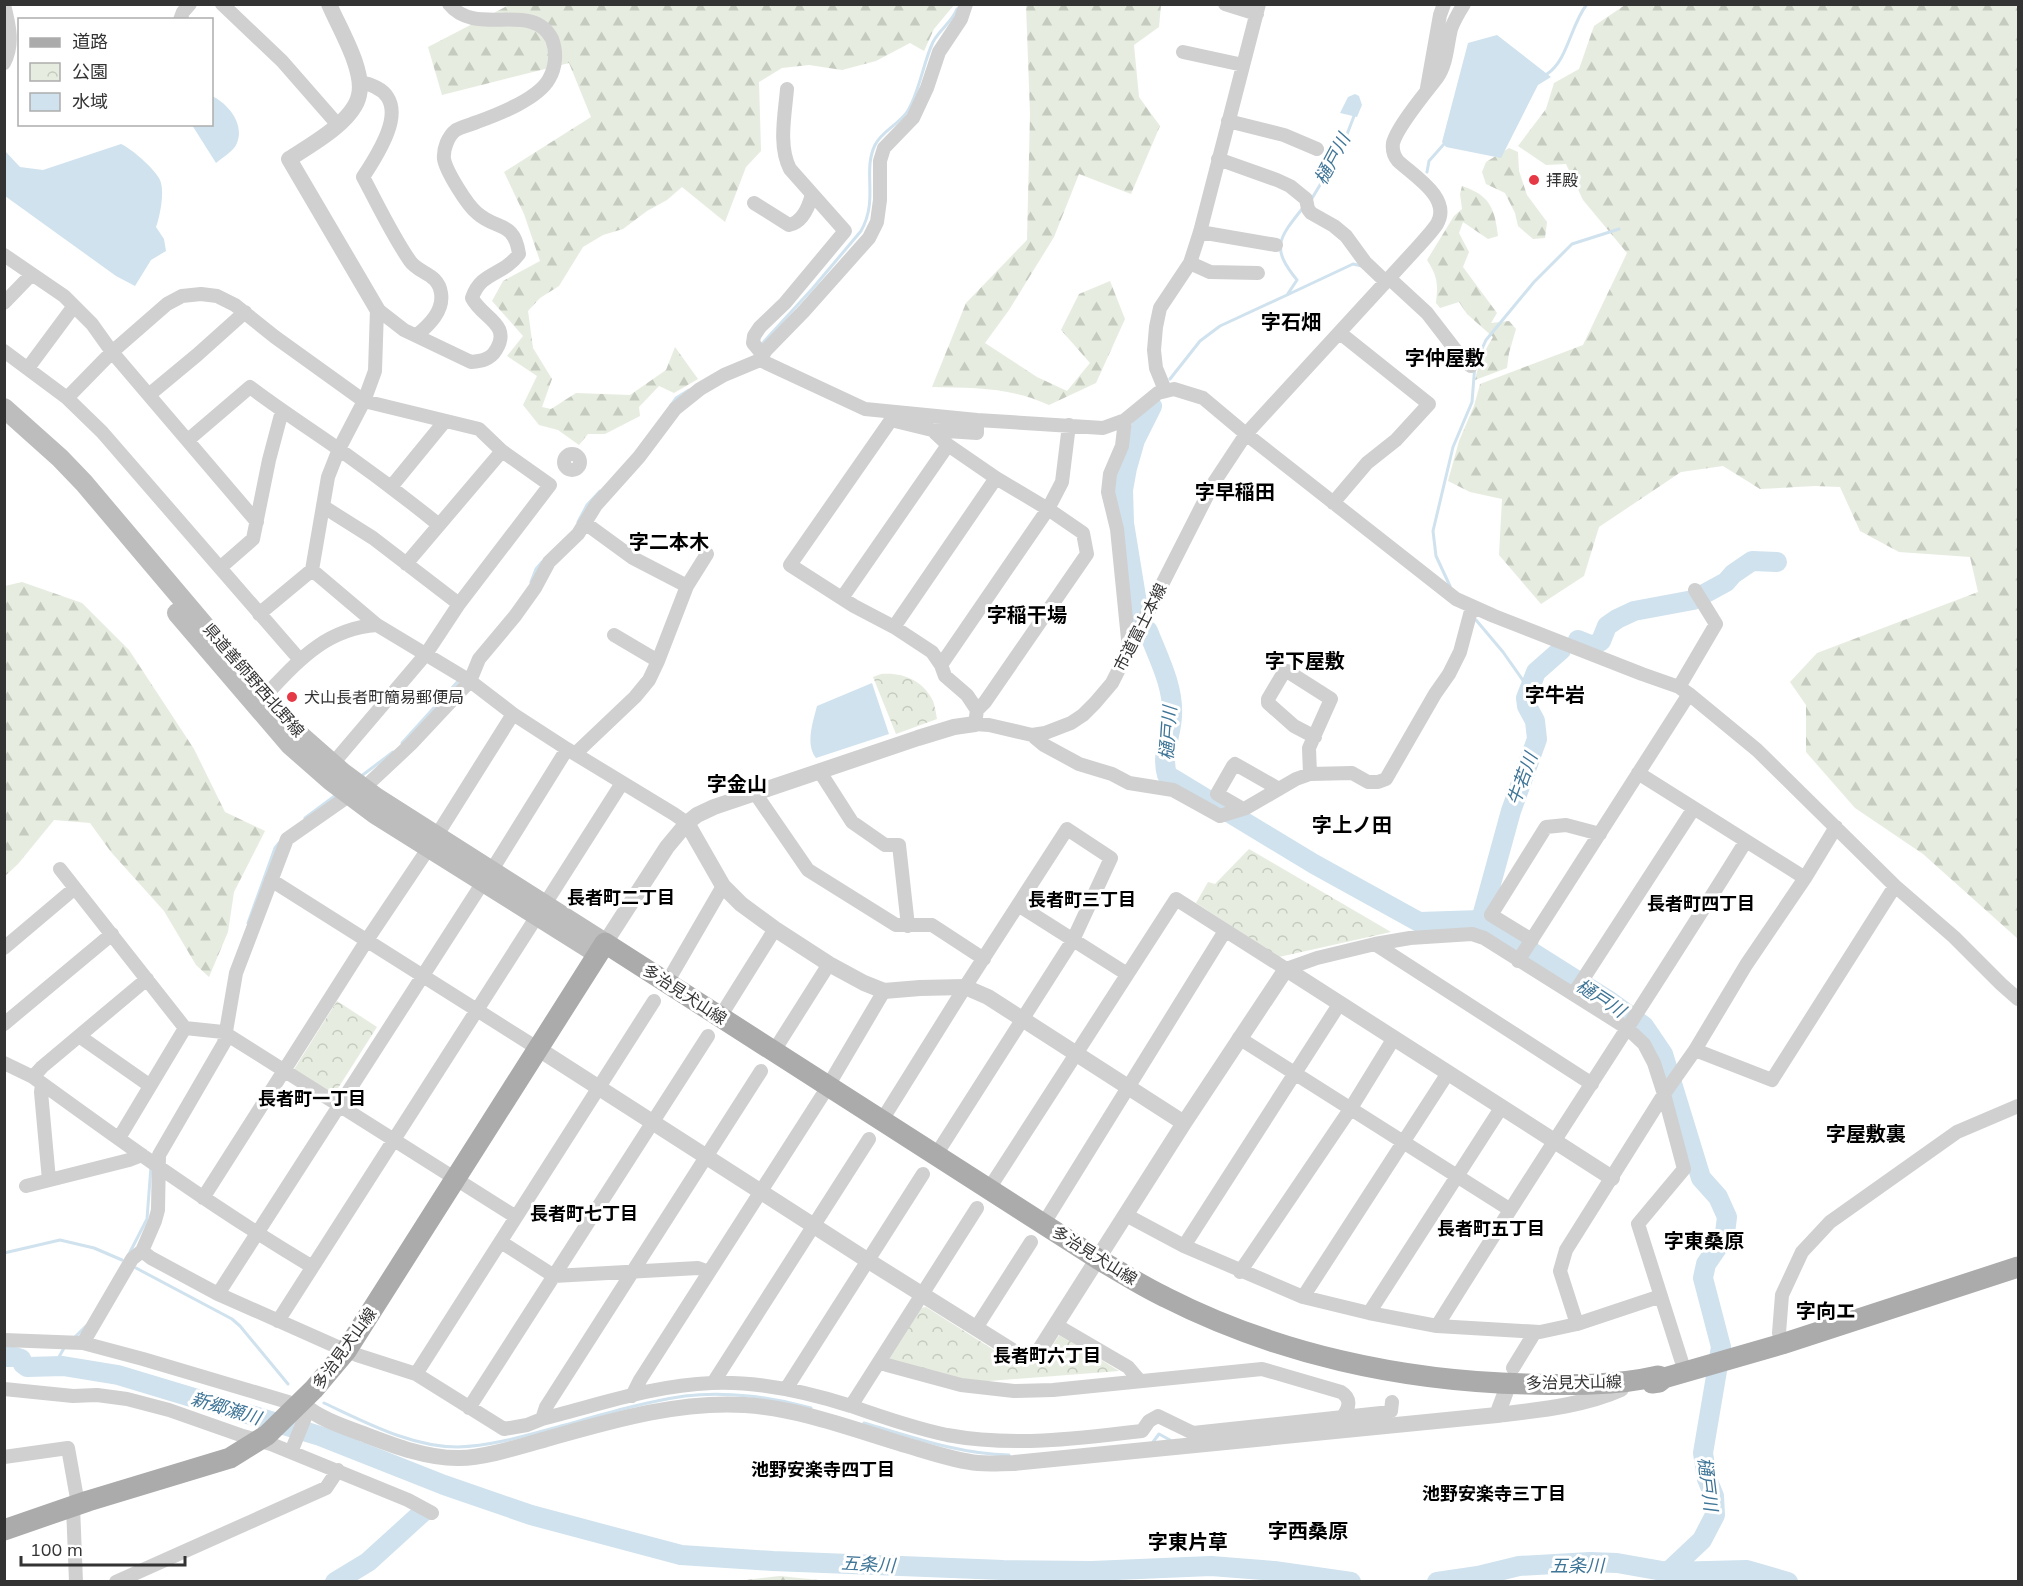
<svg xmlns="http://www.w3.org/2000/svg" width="2023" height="1586" font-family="Mulish,'Noto Sans JP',sans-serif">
<defs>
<pattern id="forest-firs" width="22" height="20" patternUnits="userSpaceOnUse" patternTransform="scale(1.5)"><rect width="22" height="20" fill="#e6ecdf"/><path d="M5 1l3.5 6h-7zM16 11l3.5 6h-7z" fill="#c6cbc0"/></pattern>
<pattern id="park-crowns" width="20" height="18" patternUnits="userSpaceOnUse" patternTransform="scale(1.5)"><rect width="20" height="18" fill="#e6ecdf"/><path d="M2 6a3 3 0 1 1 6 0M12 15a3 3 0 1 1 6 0" fill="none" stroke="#c6cbc0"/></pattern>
</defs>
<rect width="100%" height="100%" fill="#fff"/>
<path fill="url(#forest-firs)" d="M 509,5 L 954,5 L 934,29 L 924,51 L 910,43 L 876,61 L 842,70 L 809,65 L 782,68 L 759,82 L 761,151 L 746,167 L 725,222 L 682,187 L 667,200 L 647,211 L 623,229 L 603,235 L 583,247 L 559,286 L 540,298 L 528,311 L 533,348 L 552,379 L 542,407 L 551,409 L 576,393 L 630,395 L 666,370 L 675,347 L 698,379 L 674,393 L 659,386 L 639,407 L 640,416 L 605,434 L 588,434 L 579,445 L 558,430 L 539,425 L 523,405 L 537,376 L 507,356 L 523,336 L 492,301 L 503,281 L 540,261 L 524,214 L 504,172 L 591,117 L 569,63 L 442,95 L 428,47 Z
M 1026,5 L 1161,5 L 1159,27 L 1134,45 L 1139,97 L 1160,126 L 1131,194 L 1079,174 L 1054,237 L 1009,310 L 985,343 L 1037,377 L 1067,391 L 1090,363 L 1061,330 L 1079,294 L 1110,281 L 1125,319 L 1096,383 L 1049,405 C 1008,387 976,388 932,387 L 966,303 L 1027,240 L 1030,114 Z
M 1625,5 L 2018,5 L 2018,939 L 1923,854 L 1855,808 L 1806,752 L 1806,705 L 1790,682 L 1817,653 L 1978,592 L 1970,557 L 1899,552 L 1860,531 L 1840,487 L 1815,486 L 1760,489 L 1723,466 L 1681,472 L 1599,527 L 1584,576 L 1541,604 L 1499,555 L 1502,499 L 1470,492 L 1448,481 L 1459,441 L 1474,406 L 1480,384 L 1583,345 L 1627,253 L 1583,200 L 1566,164 L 1546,165 L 1518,146 L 1546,109 L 1554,83 L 1579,69 L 1594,26 Z
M 1509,148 L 1518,152 L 1519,171 L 1527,195 L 1547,222 L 1545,238 L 1533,239 L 1518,226 L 1515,213 L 1505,193 L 1486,184 L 1482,172 L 1486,162 Z
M 1462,186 C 1490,195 1495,209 1498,236 L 1488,239 L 1463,222 L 1459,233 L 1469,252 L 1463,267 L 1497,313 L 1491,323 L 1509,321 L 1516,329 L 1509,353 L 1507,368 L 1475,380 C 1478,365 1485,350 1493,337 L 1467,314 L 1459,302 L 1440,308 L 1436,303 C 1438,284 1438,277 1427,260 L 1454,216 L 1462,209 L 1460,194 Z
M 22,582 L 82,603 L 129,650 L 194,749 L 225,812 L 265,831 L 234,892 L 228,932 L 209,977 L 196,965 L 164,911 L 111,852 L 90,823 L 54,820 L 18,864 L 5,876 L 5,586 Z
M 780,1576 L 828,1581 L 737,1581 Z"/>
<path fill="url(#park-crowns)" d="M 881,674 C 902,672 923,680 933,701 C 935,706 936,714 937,719 L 896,734 L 873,677 Z
M 1249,849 L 1391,932 L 1279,957 L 1196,903 L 1208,882 L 1215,884 Z
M 337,1001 L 377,1027 L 333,1096 L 293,1071 Z
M 926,1307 L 1016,1364 L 1044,1358 L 1060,1334 L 1119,1371 L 976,1382 L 891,1361 L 889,1356 L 920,1308 Z"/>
<path fill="#cfe2ee" d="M 1497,35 L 1551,77 L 1538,85 L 1501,158 L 1446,147 L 1442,142 L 1468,43 Z
M 1355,94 L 1359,96 L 1362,105 L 1357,117 L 1340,113 L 1348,97 Z
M 212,96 C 227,103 245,123 237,143 C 234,151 223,157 216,163 L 192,125 L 212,124 Z
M 121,144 C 132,149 155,169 160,180 C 165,191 160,216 156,227 L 164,239 L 166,251 L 151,260 L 135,286 L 116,276 L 5,196 L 5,151 L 20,167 L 43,170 Z
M 872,683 L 889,734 L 816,758 C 805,744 813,722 817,706 Z"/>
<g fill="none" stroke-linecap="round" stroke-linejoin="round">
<path stroke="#cfe2ee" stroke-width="3" d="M 1547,74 C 1568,60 1570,26 1587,4
M 1427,172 L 1429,161 L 1444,144
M 1311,200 L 1341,150 L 1354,116
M 1287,295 L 1353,264 L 1362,266
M 760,346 L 813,288 L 861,231 C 879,199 862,172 875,145 C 881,132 899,124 907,112 C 919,94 923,63 933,42 C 939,30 952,22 957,9
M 1170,379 L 1200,341 L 1220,326 L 1287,295 L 1297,280 C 1271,248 1278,239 1302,209
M 671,405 L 676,398 L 689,390
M 578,522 L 587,505 L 600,491
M 531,582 L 536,569 L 542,562
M 1450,586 L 1436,556 L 1433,531 L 1453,447 L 1472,402 L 1475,364 L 1486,340 L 1534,282 L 1572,244 L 1619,229
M 1476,620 L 1503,652 L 1529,689
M 402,743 L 460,679
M 360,777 L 393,752
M 305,818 L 336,795
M 248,923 L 275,848 L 279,843
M 4,1253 L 60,1240 L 94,1248 L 122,1260
M 129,1254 L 147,1219 L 151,1166
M 136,1268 L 232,1319 L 240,1326 L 288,1384
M 73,1339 L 86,1326
M 63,1366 L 59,1357 L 64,1348
M 324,1403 C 365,1422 411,1447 458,1447 C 494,1446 531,1434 565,1425 C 604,1414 644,1402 685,1396 C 726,1391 772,1397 811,1408
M 864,1423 C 912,1437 959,1454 1009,1455
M 1153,1442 L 1159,1434 L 1170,1440"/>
<path stroke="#cfe2ee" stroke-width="20" d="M 1139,615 L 1124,523 L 1123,490 L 1127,468 L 1135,440 L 1152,406
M 1148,631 C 1158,657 1174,687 1172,716 C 1171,737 1161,754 1167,775 L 1314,864 L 1419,922 L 1481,920 L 1611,1002 L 1644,1026 L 1663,1054 L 1701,1178 L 1718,1197 L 1727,1217 L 1725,1233 L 1717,1248 L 1706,1264 L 1703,1278 L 1721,1347 L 1703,1453 L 1707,1479 L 1714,1496 L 1715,1515 L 1702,1540 L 1668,1572
M 1578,640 L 1593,646 L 1601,641 L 1607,626 L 1617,619 L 1634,611 L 1693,600 L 1726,582 L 1733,574 L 1752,561 L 1777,562
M 1481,920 L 1511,811 L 1537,739 L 1535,721 L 1527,706 L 1526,698 L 1536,672 L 1561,650
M 4,1357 L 15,1357 L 21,1359 L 23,1364 L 27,1367 L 63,1366 L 118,1375 L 320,1436 L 444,1485 L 531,1515 L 681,1555 L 773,1561 L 1003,1570 L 1092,1571 L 1211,1566 L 1274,1571 L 1351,1582
M 335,1582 L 368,1562 L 423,1512
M 1437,1582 L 1478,1576 L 1519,1566 L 1590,1562 L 1617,1563 L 1668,1572 L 1747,1570 L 1788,1582"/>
<path stroke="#d0d0d0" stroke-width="14" d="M 222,4 L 282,61 L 338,125
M 1225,4 L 1257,14
M 4,5 C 9,24 14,45 4,63
M 180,20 L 183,12 L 190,4
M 1183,52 L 1243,65
M 359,82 C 418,92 383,147 363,177 C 378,205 392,235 410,261 C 419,274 438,273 441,293 C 444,311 429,325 417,335
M 1427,88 L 1440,15 L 1444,4
M 1228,121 L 1284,135 L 1317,149
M 1218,159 L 1277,180 L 1290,186 L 1306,199 L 1308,209 L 1311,213 L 1334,226 L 1346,236 L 1365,262 L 1386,282
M 754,203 L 789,225 C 803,222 809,206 812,194
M 1200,232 L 1276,245
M 4,255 L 64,296 L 92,324 L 112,352 L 257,522
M 1190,263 L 1210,272 L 1258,273
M 1389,278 L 1427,313 L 1464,361 L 1471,366
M 4,303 L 32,274
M 377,309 L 404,330 L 471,362 C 481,361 490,360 496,350 C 512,324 482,318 472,298 C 481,271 503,276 519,254 C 514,220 497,231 477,213 C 467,205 446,171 444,159 C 443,149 448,136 456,130 C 461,127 470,125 477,122 C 499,114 538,99 549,79 C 556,67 557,52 552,39 C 532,0 476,38 449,4
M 4,351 L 67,398 L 102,432 L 300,660
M 763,355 L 753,343 L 754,336 L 760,327 L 785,303 L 845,231 L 790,169 C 778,146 785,114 787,89
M 760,360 L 865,409 L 977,420 L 1103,428 L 1125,420 L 1158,393 L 1174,389 L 1203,398 L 1246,434 L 1456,599 L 1494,616 L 1642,674 L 1679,687 L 1689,694 L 1757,750 L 1895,886 L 1954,937 L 2001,984 L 2018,999
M 28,368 L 74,306
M 1165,390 L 1156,368 L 1154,350 L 1156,327 L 1160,308 L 1190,263 L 1200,232 L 1259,4
M 150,394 L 197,355 L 245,312
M 67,398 L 112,352 L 167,304 L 182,296 L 201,294 L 217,296 L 235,305 L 275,337 L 364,401 L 479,429 L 502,451 L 550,485 L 459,604 L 426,654 L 335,761
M 1125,420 L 1122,446 L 1110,474 L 1108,492 L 1117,529 L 1129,649
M 932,430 L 977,433 L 977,420
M 188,440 L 250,387 C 279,409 310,429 340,450 C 374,474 407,499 439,525
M564 462a8 8 0 1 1 16 0a8 8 0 1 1-16 0Z
M 391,487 L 445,421
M 1333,503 L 1367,463 L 1396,440 L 1429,404 L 1340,333
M 324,507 L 373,538 L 459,604
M 585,523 L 633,558 L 687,586
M 406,564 L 502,451
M 221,567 L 253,539 L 269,460 L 282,411
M 312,570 L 377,625 L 470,681 L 513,714 L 567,749 L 674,814 L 687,823
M 842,598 L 948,445
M 259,614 L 312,570 L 328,477 L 339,449 L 364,401 L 375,371 L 377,309
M 894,627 L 996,478
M 614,635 L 658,661
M 941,665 L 1048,509 L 1062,482 L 1069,425
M 1679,687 L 1716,624 L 1695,590
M 259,702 C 295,665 322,629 377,625
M 977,710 L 967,695 L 945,676 L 941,665 L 932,652 L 894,627 L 854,606 L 790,565 L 891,420 L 932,430 L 948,445 L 996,478 L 1048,509 L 1083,533 L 1087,554 L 985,702 L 977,710 L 975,724 L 989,725 L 1032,735 L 1045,733 L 1071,723 L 1083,715 L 1095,703 L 1112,683 L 1213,484 L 1246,434 L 1415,250 C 1422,242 1431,233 1437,224 C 1452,198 1414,176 1398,161 C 1394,156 1392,150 1393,143 C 1397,127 1426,92 1437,78 C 1447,64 1447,45 1451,29 C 1454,20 1459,12 1464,4
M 1032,735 L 1044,745 L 1079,764 L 1112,774 L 1129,783 L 1173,790 L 1220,816 L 1246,808 L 1296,779 L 1310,774 L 1352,773 L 1368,782 L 1378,782 L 1386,779 L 1435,694 L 1449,674 L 1460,652 L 1472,607
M 575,754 L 635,697 L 649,680 L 658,661 L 687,586 L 707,554
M 820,772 L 852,822 L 885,845 L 899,845 L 908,926
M 1638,773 L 1805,878
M 1310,774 L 1309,748 L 1331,699 L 1287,671 L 1284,672 L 1268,699 L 1268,703 L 1294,726 L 1315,737
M 364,788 L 411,744 L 470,681 L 479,659 L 515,616 L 535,588 L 549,562 L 578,534 L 596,505 L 639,457 L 675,409 L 700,389 L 724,375 L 760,360 L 766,350 L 804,311 L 869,238 L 877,222 L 880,200 L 880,161 L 884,148 L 913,118 L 927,88 L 939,52 L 961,19 L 966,4
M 755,793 L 808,870 L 896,925 L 932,925 L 984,959
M 350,795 L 287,839 L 236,973 L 224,1043 L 159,1155 L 158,1210 L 155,1221 L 142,1251 L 151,1258 L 218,1294 L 333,1345 L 357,1355 L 416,1374 L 504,1429 L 527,1425 L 542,1419 C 598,1405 654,1385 712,1383 C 758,1381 807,1392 851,1406 C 882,1417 914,1428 947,1435 C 1012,1447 1076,1439 1142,1431 L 1149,1421 L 1158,1416 L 1193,1433 L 1381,1413 L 1391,1411 L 1392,1402
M 1243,809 L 1217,794 L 1233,766 L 1235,764 L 1279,789
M 437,835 L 513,714
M 495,865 L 567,749
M 60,869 L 185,1028 L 223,1032 L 516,1217
M 271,880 L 537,1048
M 545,904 L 622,783
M 1018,905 L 1127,974
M 1532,940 L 1491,915 L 1546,827 L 1566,825 L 1600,834
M 1375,944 L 1592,1084
M 4,948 L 75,888
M 1518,961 L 1689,694
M 672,974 L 723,886
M 1574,993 L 1694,808
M 725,1009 L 775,929
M 4,1024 L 112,934
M 79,1036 L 149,1085
M 1239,1038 L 1509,1209
M 779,1043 L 829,964
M 1695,1050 L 1772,1080 L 1895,886
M 4,1063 L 33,1077 C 124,1143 215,1209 311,1266
M 33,1077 L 42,1067 L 147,979
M 42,1084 L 41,1092 L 49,1180
M 828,1086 L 884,991
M 887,1112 L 965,987 L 1067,829 L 1111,858 L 1073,940 L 941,1147
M 119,1138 L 185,1028
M 994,1181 L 1176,899 L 1286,969 L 1317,958 L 1375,944 L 1410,938 L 1472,934 L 1484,938 L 1627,1028 L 1644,1044 L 1654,1063 L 1664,1094 L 1684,1169 L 1638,1224 L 1685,1372
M 26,1186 L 129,1160 L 142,1155
M 203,1198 L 369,937 L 424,855
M 1049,1215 L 1225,931
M 1126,1215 L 1184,1246 L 1303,1297 L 1369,1313 L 1437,1326 L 1540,1332 L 1577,1324 L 1661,1296
M 501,1242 L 554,1276 L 698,1268 L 709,1272
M 1184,1246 L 1340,1003
M 1240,1272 L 1351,1108 L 1394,1038
M 218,1294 L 478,890
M 1303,1297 L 1448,1073
M 1369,1313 L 1501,1108
M 278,1321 L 532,924
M 1577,1324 L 1560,1271 L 1566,1250 L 1664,1094 L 1695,1050 L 1746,965 L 1805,878 L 1836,827
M 1056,1325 L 1128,1367 L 1139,1380
M 1437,1326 C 1538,1163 1645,1004 1746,841
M 976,1328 L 1031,1242
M 4,1340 L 83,1343 L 143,1359 L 288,1402 L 295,1408
M 83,1343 L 132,1259 L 142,1251
M 1782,1344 L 1779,1333 L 1782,1295 L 1802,1252 L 1830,1222 L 1957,1132 L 2018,1106
M 880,1361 L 887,1365 L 961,1385 L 1014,1391 L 1053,1390 L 1262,1369 L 1341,1392 C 1351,1398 1350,1407 1343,1416
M 1513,1368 L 1535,1332
M 416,1374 L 654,1001
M 713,1383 L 869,1139
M 4,1389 L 73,1396 L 97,1395 L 127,1399 L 169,1410 L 243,1436 L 271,1444 L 408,1500 L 432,1513
M 786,1389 L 923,1174
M 632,1396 L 640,1380 L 822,1096
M 851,1406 L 977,1208
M 469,1408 L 708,1036
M 542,1419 L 546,1407 L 761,1071
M 291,1452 L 308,1410
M 4,1457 L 68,1448 L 78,1504
M 73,1506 L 76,1582
M 116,1582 L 326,1488 L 338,1470"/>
<path stroke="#d0d0d0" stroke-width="16" d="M 329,4 C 339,28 365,70 359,95 C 354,121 311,145 289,159 L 377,309
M 687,823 L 723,886 L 741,904 L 775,929 L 829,964 L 864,983 L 884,991 L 920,988 L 965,987 L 988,997 L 1184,1123
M 605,943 L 667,847 L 687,823 L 697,815 L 714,807 L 918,738 L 954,727 L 975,724
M 537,1048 L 867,1260 L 1019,1355 L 1039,1351 L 1184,1123 L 1286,969 L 1612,1178
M 301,1403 C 319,1419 344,1427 366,1435 C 395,1446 426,1458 457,1458 C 482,1459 525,1445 550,1438 C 614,1420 679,1401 745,1405 C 804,1409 860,1432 916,1448 C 936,1454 957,1461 978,1463 C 990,1464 1002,1463 1014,1463 L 1497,1415 C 1538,1410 1583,1406 1621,1389
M 1497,1415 L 1509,1383"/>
<path stroke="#bdbdbd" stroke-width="20" d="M 4,408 L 60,458 L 84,483 L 264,696 L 300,735 L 342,772 L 377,798 L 605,943
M 177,613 L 290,745 L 331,781 L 375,814 L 598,954"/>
<path stroke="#ababab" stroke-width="21" d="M 1652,1383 L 1659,1382 L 1664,1378 L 1782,1344 L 2018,1267
M 4,1530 L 88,1501 L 230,1458 L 267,1435 L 314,1389 L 346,1351 L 605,943 L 1098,1259 C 1120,1272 1142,1286 1165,1297 C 1277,1354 1402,1381 1526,1384 C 1570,1385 1615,1386 1658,1376 L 1664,1378"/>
</g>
<g fill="#e63946" stroke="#fff" stroke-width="2">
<circle cx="1534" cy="180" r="6"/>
<circle cx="292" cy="697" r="6"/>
</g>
<g text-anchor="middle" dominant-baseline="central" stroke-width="6" stroke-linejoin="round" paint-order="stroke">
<g font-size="16" fill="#333" stroke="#fff" text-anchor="start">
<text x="1546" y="180">拝殿</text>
<text x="304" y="697">犬山長者町簡易郵便局</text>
</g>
<g font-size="16" fill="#333" stroke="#fff">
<text transform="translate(1140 627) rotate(-63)">市道富士本線</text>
<text transform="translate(254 680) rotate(49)">県道善師野西北野線</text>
<text transform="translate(685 994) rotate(33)">多治見犬山線</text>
<text transform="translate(1095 1255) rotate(32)">多治見犬山線</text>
<text transform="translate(344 1348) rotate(-54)">多治見犬山線</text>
<text transform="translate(1574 1382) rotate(-1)">多治見犬山線</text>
</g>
<g font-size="18" font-style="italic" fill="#3f7597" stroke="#fff">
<text transform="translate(1332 159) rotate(-62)">樋戸川</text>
<text transform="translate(1168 733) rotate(-86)">樋戸川</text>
<text transform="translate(1522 779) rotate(-70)">牛若川</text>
<text transform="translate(1601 998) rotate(33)">樋戸川</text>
<text transform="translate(226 1408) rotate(17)">新郷瀬川</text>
<text transform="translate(1708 1484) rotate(83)">樋戸川</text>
<text transform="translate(868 1564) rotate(3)">五条川</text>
<text x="1577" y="1565">五条川</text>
</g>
<g font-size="18" font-weight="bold" fill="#000" stroke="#fff">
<text x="621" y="897">長者町二丁目</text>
<text x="1082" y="899">長者町三丁目</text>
<text x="1701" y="903">長者町四丁目</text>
<text x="312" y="1098">長者町一丁目</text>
<text x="584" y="1213">長者町七丁目</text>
<text x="1491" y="1228">長者町五丁目</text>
<text x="1047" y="1355">長者町六丁目</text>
<text x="823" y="1469">池野安楽寺四丁目</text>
<text x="1494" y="1493">池野安楽寺三丁目</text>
</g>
<g font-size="20" font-weight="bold" fill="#000" stroke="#fff">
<text x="1291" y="321">字石畑</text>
<text x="1445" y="357">字仲屋敷</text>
<text x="1235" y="491">字早稲田</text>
<text x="669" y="541">字二本木</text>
<text x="1027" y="614">字稲干場</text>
<text x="1305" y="660">字下屋敷</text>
<text x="1555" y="694">字牛岩</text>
<text x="737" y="783">字金山</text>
<text x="1352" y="824">字上ノ田</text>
<text x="1866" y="1133">字屋敷裏</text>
<text x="1704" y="1240">字東桑原</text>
<text x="1826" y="1310">字向エ</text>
<text x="1308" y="1530">字西桑原</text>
<text x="1188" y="1541">字東片草</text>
</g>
</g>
<rect width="2023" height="1586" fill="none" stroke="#333333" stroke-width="12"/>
<rect x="18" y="18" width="195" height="108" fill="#ffffff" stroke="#adadad" stroke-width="1.5"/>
<rect x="30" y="38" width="30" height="9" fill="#ababab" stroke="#adadad" stroke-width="1.5"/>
<text x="72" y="48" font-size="18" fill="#333333">道路</text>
<rect x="30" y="63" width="30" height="18" fill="url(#park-crowns)" stroke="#adadad" stroke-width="1.5"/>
<text x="72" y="78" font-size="18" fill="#333333">公園</text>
<rect x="30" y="93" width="30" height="18" fill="#cfe2ee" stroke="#adadad" stroke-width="1.5"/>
<text x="72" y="108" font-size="18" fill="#333333">水域</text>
<path d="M21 1556v9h164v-9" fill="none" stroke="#333333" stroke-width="3"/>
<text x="30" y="1556" font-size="18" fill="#333333" stroke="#ffffff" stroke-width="4.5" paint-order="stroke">100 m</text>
</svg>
